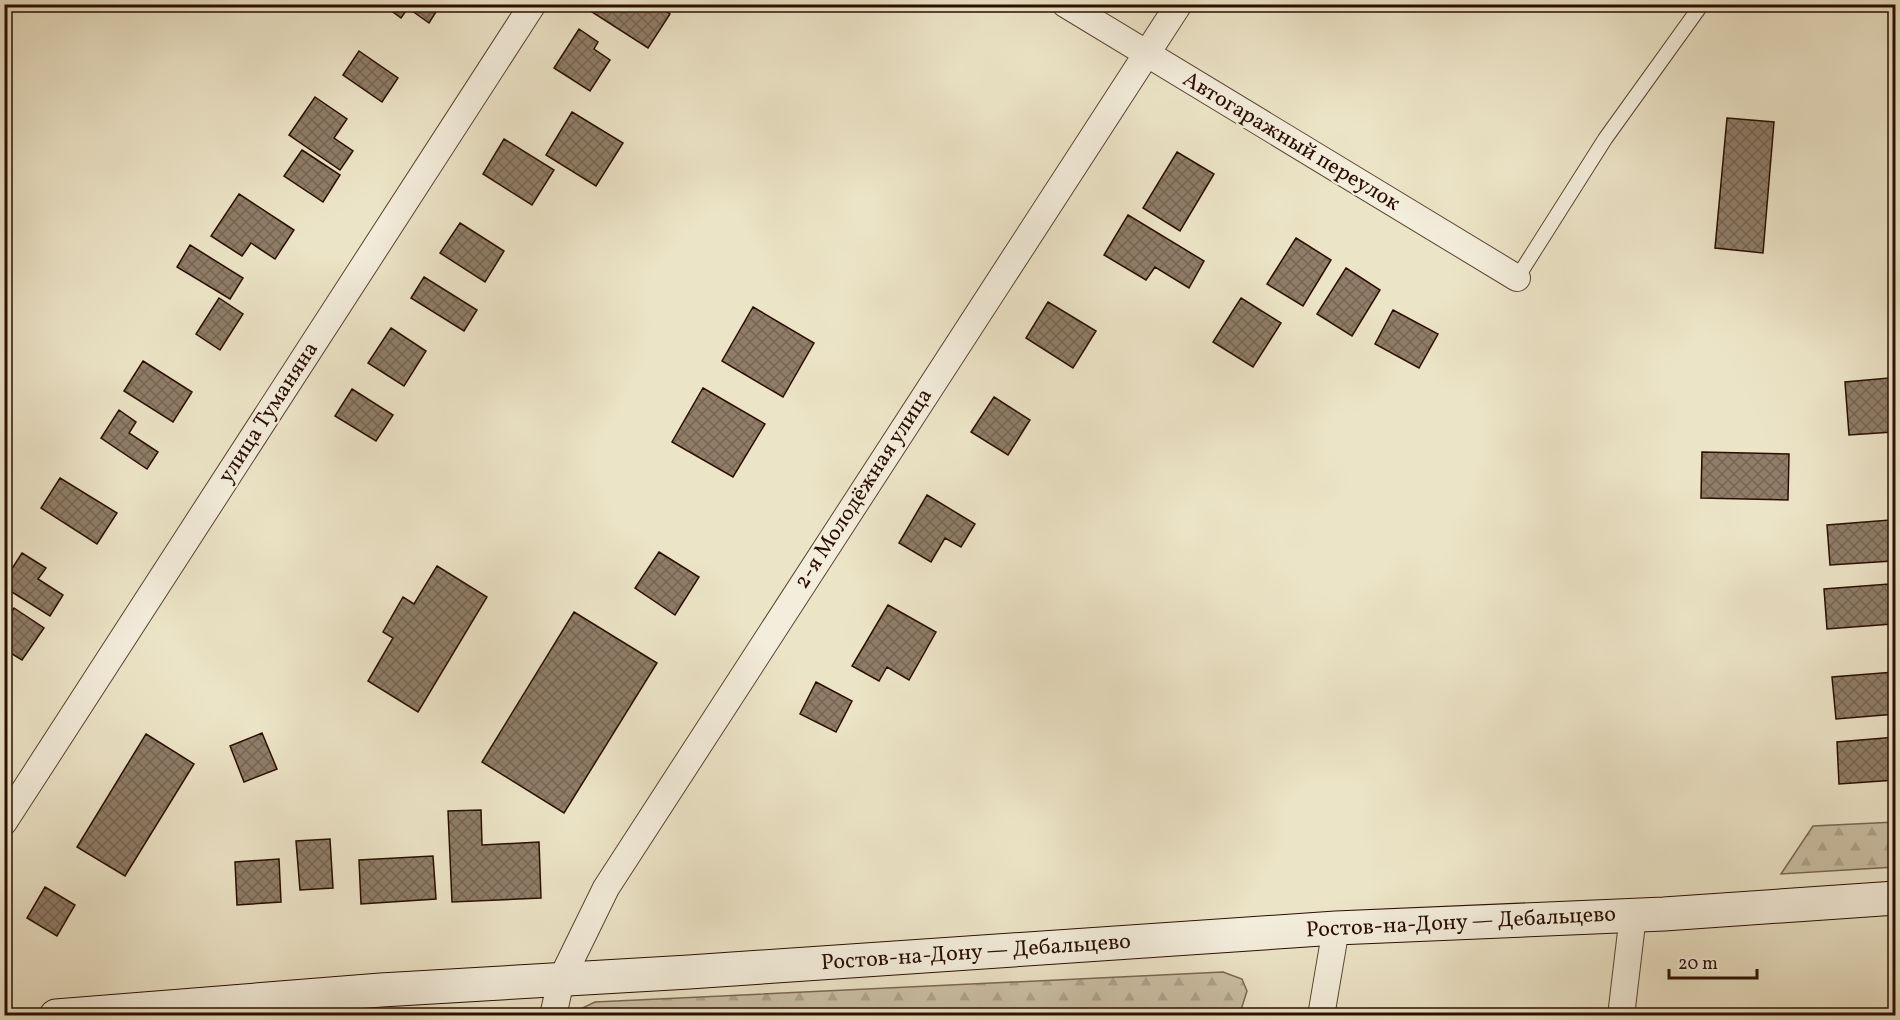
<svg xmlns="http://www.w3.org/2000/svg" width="1900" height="1020" font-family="Vollkorn,serif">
<defs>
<pattern id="forest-firs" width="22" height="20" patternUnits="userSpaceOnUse" patternTransform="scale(1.5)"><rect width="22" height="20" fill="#cbc0a5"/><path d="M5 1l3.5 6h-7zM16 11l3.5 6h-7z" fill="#aea48c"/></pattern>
<pattern id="building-cross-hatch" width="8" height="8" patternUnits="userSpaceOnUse" patternTransform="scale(1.5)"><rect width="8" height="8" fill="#8f7d68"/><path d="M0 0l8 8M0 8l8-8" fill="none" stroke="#756553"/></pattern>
</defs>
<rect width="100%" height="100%" fill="#ece4c7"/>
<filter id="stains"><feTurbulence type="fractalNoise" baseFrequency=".00333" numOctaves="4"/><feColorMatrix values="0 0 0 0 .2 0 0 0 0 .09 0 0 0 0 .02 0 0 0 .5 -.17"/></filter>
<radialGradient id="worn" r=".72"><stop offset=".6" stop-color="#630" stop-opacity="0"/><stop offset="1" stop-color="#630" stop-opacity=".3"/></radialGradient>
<path fill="url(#forest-firs)" stroke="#7b6753" stroke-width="1.5" d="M 1895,822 L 1895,867 L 1781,874 L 1813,826 Z
M 1223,972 L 1242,979 L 1247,991 L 1241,1010 L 1231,1015 L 572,1015 L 574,1012 L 595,1002 Z"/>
<path fill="url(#building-cross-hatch)" stroke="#2b0e01" stroke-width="1.5" d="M 382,4 L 441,4 L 429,23 L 408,8 L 401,18 Z
M 596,4 L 655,4 L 670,14 L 648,48 L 592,12 Z
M 579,29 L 598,42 L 594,49 L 610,60 L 590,91 L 554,68 Z
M 359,51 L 398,78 L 382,102 L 343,75 Z
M 315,97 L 347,119 L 334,138 L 353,151 L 340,170 L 289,135 Z
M 572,112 L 623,143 L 596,186 L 546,155 Z
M 1727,118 L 1774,122 L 1763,253 L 1715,248 Z
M 504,139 L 554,170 L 532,205 L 483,174 Z
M 302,150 L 340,175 L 323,202 L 284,176 Z
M 1177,152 L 1214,174 L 1180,231 L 1143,208 Z
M 239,194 L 294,230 L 275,259 L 251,243 L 242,256 L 211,236 Z
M 1128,215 L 1204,261 L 1189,288 L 1155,267 L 1146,280 L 1104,255 Z
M 460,223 L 504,251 L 485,282 L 440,253 Z
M 1296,238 L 1331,260 L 1303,306 L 1267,284 Z
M 190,245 L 243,278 L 230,299 L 177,267 Z
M 1346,268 L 1380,290 L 1352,336 L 1317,314 Z
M 424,277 L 477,310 L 464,331 L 411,298 Z
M 219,298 L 243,314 L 220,350 L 196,334 Z
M 1241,298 L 1281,323 L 1253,367 L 1213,342 Z
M 1048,302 L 1096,331 L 1073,368 L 1026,338 Z
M 753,307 L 814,343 L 783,397 L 722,361 Z
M 1393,310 L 1438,334 L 1419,368 L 1375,344 Z
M 391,328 L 426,351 L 404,386 L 368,363 Z
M 143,361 L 192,392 L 173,422 L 124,391 Z
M 1889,378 L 1893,432 L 1849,435 L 1845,382 Z
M 703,388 L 765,424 L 733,477 L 672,442 Z
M 352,389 L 393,415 L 376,441 L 335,416 Z
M 994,397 L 1030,420 L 1008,455 L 971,432 Z
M 119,410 L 136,422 L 129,433 L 158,452 L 147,469 L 101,438 Z
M 1702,452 L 1789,454 L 1788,500 L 1701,498 Z
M 60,478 L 117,513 L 97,544 L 41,508 Z
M 927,495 L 975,524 L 961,547 L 945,538 L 931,562 L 899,543 Z
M 1890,520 L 1892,561 L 1830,565 L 1827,525 Z
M 659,552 L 699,577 L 675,615 L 635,588 Z
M 22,553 L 46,568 L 38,579 L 63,595 L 50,616 L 4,587 L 4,581 Z
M 437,566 L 487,597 L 418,712 L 368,681 L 393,638 L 383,632 L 403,597 L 414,604 Z
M 1889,584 L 1892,624 L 1827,629 L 1824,589 Z
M 888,605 L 936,632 L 909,680 L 887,667 L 879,681 L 852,666 Z
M 14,608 L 44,628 L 22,660 L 4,649 L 4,621 Z
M 574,612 L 657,663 L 564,813 L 482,762 Z
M 1894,672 L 1896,714 L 1836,719 L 1832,677 Z
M 816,682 L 852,701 L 836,732 L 800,714 Z
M 262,733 L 277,769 L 244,782 L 230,746 Z
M 146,734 L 194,764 L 125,876 L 77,847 Z
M 1896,737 L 1896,780 L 1839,784 L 1837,742 Z
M 481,810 L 482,845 L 539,842 L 541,898 L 452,902 L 448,811 Z
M 330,839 L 333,888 L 300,890 L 296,841 Z
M 433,856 L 436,899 L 361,904 L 359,860 Z
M 279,859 L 281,902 L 237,905 L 235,862 Z
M 45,887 L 75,905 L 57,936 L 27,918 Z
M 1465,1009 L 1503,1014 L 1503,1016 L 1464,1016 Z"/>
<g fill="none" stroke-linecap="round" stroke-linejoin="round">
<defs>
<path id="lane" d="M 1517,278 L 1605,139 L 1702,4"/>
<path id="street" d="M 1065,4 L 1517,278
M 4,822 L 533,4
M 553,1016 L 561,980 L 606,888 L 1179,4
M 1321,1016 L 1336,928
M 1621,1016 L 1633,915"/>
<path id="secondary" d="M 56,1016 L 381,990 L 689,972 L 1336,928 L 1664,914 L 1896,898"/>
</defs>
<use href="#lane" stroke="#5b4432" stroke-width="16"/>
<use href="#street" stroke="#5b4432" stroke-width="28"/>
<use href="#secondary" stroke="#2b0e01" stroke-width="35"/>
<use href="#lane" stroke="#f3eddb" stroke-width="14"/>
<use href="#street" stroke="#f3eddb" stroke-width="26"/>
<use href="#secondary" stroke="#f3eddb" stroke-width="33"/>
</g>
<g text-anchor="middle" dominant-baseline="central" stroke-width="4.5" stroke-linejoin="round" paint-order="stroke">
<g font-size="22" fill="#2b0e01" stroke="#f3eddb">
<text transform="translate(1291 142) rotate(31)">Автогаражный переулок</text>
<text transform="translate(269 413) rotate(-57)">улица Туманяна</text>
<text transform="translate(864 489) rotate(-57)">2-я Молодёжная улица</text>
<text transform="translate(1461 923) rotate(-3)">Ростов-на-Дону — Дебальцево</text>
<text transform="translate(976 953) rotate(-4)">Ростов-на-Дону — Дебальцево</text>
</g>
</g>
<rect width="1900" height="1020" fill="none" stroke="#ece4c7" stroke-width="24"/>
<rect x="6" y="6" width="1888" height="1008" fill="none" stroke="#2b0e01" stroke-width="3"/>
<rect x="12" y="12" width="1876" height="996" fill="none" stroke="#2b0e01" stroke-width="1.5"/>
<path d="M1669 969v9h88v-9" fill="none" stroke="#2b0e01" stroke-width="3"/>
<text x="1678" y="969" font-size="18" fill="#2b0e01" stroke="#f3eddb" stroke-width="4.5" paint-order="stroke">20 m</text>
<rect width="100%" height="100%" filter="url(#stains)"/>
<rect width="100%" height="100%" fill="url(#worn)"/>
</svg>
